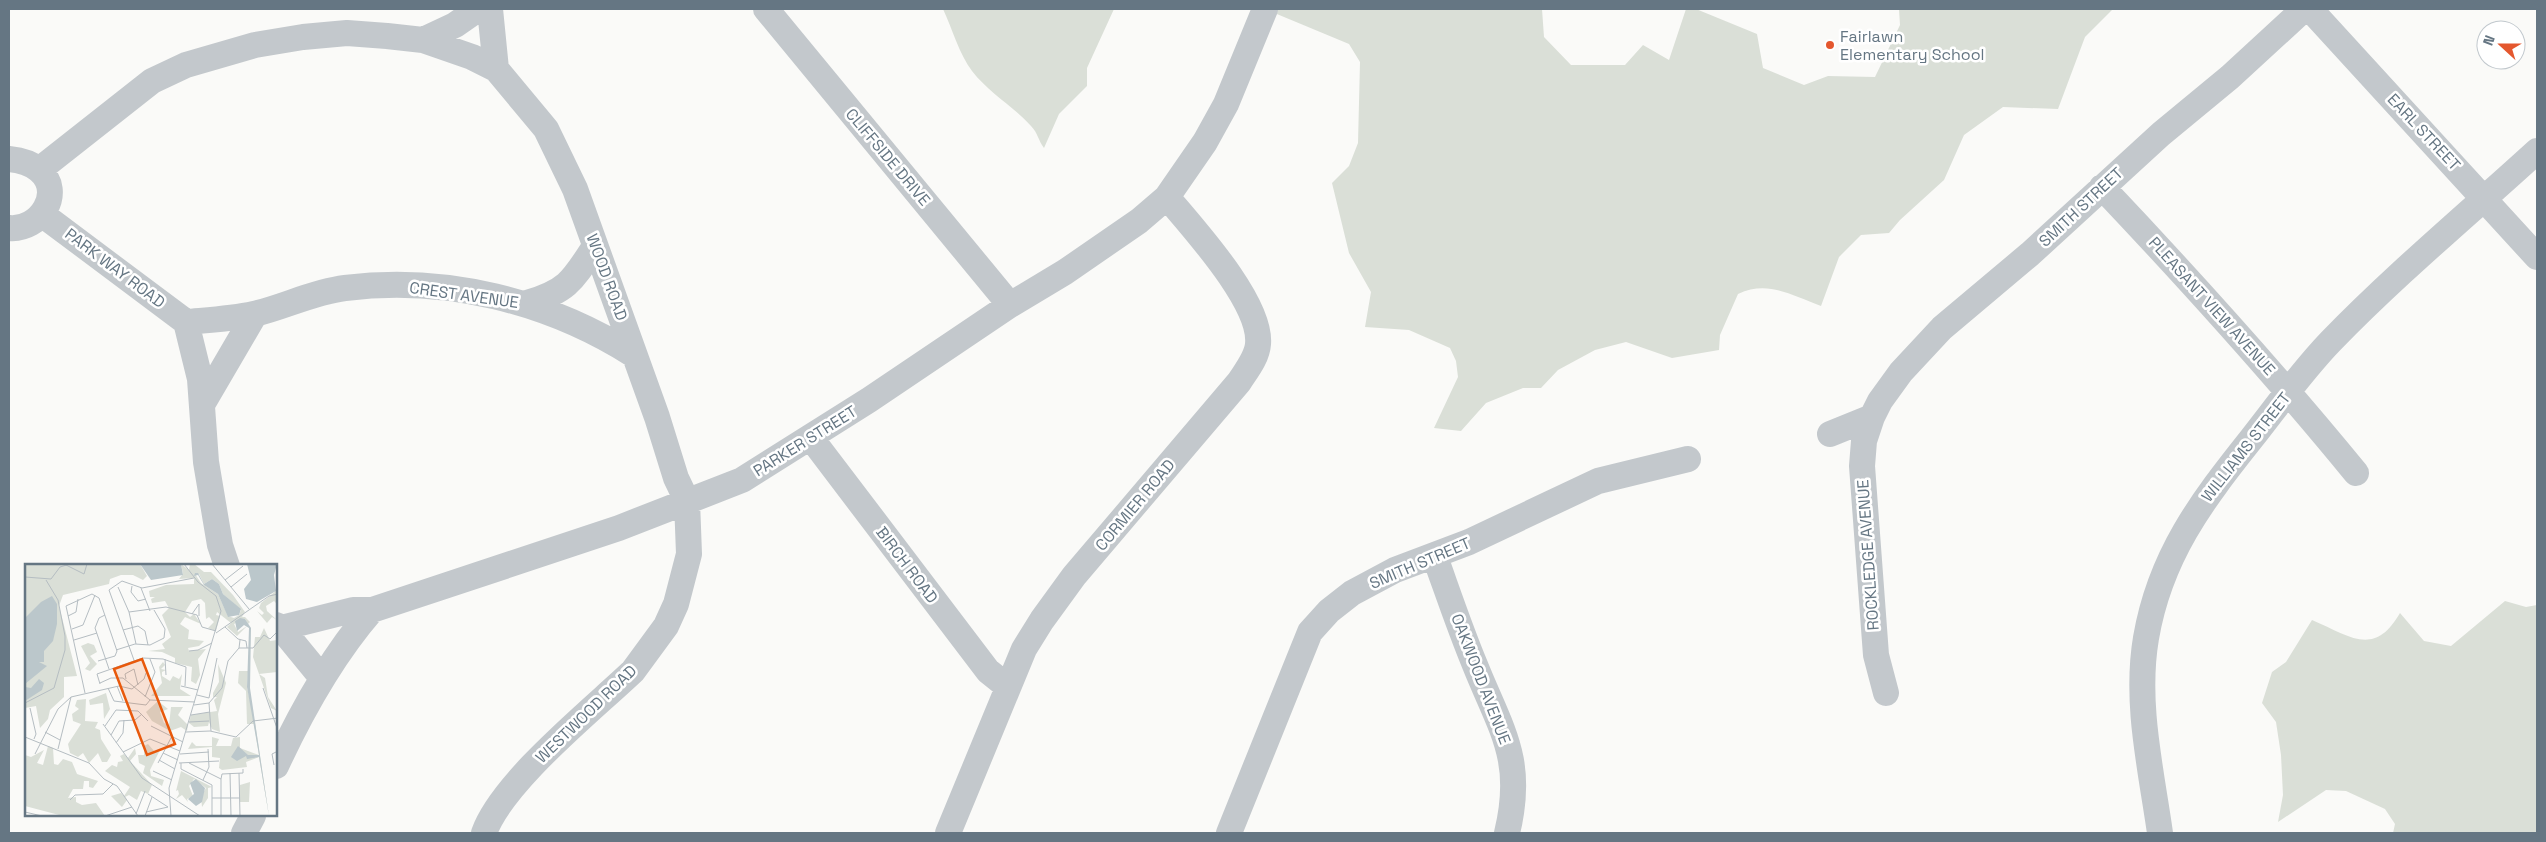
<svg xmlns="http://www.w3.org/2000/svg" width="2546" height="842" font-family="'Space Grotesk',sans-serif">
<rect width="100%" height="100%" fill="#fafaf8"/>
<path fill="#dadfd7" d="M 943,9 L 1114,9 L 1087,68 L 1087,86 L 1059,114 L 1044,148 C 1038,140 1038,133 1031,126 C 1013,106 989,93 972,71 C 959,54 952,28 943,9 Z
M 1271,9 L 1542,9 L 1544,37 L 1571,65 L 1625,65 L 1643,45 L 1669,60 L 1686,9 L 1696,9 L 1757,34 L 1763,68 L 1804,85 L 1828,76 L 1875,77 L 1900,25 L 1899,9 L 2113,9 L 2085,37 L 2058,109 L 2003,107 L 1964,135 L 1944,180 L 1900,220 L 1889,233 L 1861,235 L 1839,257 L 1821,306 C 1791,295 1768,280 1738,294 L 1720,335 L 1719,350 L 1672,358 L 1626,342 L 1595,350 L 1558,370 L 1541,388 L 1523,388 L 1486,403 L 1461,431 L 1434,428 L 1458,377 L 1456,361 L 1450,348 L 1409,330 L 1365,327 L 1371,292 L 1349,253 L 1332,183 L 1349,166 L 1358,143 L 1360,62 L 1349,44 L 1272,12 Z
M 2505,601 L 2526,607 L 2537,605 L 2537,833 L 2393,833 L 2395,824 L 2385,809 L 2346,791 L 2326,790 L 2278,822 L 2283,795 L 2281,755 L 2276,722 L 2262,703 L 2272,672 L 2286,662 L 2312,620 C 2350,636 2374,658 2400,613 L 2424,641 L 2451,646 Z"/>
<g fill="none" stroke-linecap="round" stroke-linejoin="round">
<path stroke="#c3c8cc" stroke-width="26" d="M 490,9 L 496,69
M 766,9 L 1010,305
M 2310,9 L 2537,257
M 423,40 L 455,25 L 478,9
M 9,159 C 19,160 31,163 39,170 C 65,192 40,231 9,228
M 39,170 L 152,81 L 186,65 L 255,45 L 303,37 L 347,33 L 387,36 L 423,40 L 472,57 L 496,69 L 546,129 L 575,189 L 657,417 L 676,478 L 687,501 L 689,554 L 676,604 L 666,626 L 633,671 C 592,710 502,782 484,833
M 2102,187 C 2190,280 2275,374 2356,473
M 43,215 L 186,322
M 527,303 C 568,291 573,280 595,246
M 186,322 C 209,320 232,319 254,314 C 284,307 313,292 345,288 C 445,275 549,301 634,355
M 186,322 L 200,379 L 206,462 L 220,545 L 227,566
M 203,403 L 255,314
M 1830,434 L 1872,417
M 811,438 L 988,671 L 1008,687
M 1435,557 C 1448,593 1460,629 1475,665 C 1501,730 1525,759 1507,833
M 276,625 L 281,628 L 353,610 L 372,610
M 281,628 L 322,678
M 1886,693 L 1876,655 L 1862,466 L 1864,441 L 1872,417 L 1880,401 L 1901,372 L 1942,328 L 2030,254 L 2161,134 L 2230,77 L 2304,9
M 276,766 C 302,710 332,656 372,610 L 619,528 L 742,480 L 869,400 L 1010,305 L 1065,272 L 1139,221 L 1167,197 L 1205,142 L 1226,104 L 1265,9
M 244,833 L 253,816
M 948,833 L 1024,649 L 1042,620 L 1074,576 L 1239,382 C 1246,371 1257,358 1258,344 C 1262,303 1193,228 1167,197
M 1229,833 L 1310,632 L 1329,611 L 1352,593 L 1395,570 L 1469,542 L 1598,481 L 1688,459
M 2160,833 C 2151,769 2135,703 2146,638 C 2160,556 2201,502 2252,438 C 2278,405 2302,371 2331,341 C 2396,274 2468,214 2537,151"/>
</g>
<circle fill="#e4572e" stroke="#fff" stroke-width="2" cx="1830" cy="45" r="5"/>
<g text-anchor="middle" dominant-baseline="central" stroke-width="5" stroke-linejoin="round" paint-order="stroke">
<g font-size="16" fill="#657683" stroke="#fff" text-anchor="start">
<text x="1840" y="36">Fairlawn<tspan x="1840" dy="18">Elementary School</tspan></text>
</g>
<g font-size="16" fill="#657683" stroke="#fff">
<text transform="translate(2424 132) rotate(47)">EARL STREET</text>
<text transform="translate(888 157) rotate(50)">CLIFFSIDE DRIVE</text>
<text transform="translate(2081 207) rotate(-43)">SMITH STREET</text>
<text transform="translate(115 268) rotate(37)">PARK WAY ROAD</text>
<text transform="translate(607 277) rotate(70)">WOOD ROAD</text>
<text transform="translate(464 295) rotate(8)">CREST AVENUE</text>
<text transform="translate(2212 306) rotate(48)">PLEASANT VIEW AVENUE</text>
<text transform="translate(805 441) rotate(-32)">PARKER STREET</text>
<text transform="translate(2246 447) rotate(-52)">WILLIAMS STREET</text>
<text transform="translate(1135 505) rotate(-50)">CORMIER ROAD</text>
<text transform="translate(1868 555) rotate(-94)">ROCKLEDGE AVENUE</text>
<text transform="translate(1420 563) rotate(-23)">SMITH STREET</text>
<text transform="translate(907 565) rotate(53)">BIRCH ROAD</text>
<text transform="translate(1481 679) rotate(69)">OAKWOOD AVENUE</text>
<text transform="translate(586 714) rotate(-44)">WESTWOOD ROAD</text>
</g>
</g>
<g transform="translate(25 564)">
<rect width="252" height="252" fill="#fafaf8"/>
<path d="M 0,0 L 115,0 L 122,12 L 118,16 L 108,11 L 96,11 L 85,15 L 84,20 L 38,31 L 34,42 L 52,112 L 39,113 L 39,133 L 25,146 L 23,155 L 15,164 L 11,142 L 0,144 ZM 156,0 L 164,6 L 165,0 L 169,0 L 179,8 L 186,8 L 208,31 L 220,48 L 217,53 L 220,53 L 225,58 L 223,60 L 220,55 L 209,60 L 213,68 L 222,62 L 212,72 L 202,63 L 206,59 L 192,48 L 191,51 L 195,52 L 191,67 L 183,64 L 189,58 L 184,53 L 181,55 L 180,39 L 176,35 L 167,37 L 160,48 L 165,53 L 169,50 L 176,60 L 160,53 L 155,60 L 164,66 L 163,75 L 179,77 L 174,82 L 163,84 L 164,87 L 181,85 L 173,95 L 175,111 L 171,120 L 166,117 L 167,103 L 150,99 L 150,94 L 137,88 L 123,87 L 140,85 L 137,80 L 146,73 L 137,51 L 144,44 L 140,37 L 127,39 L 126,35 L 130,33 L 125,33 L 124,27 L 141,21 L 169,20 L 169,14 L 154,15 L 158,10 ZM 170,10 L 174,10 L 179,20 L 187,15 L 194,20 L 198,30 L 216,46 L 214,51 L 209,54 L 203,52 L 193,30 L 176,19 ZM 252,26 L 252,40 L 249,37 L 241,42 L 242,47 L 252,56 L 247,53 L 242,59 L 232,47 L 237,51 L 239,49 L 234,44 L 236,39 ZM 239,64 L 245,77 L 252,76 L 252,108 L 234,110 L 240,114 L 243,133 L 252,147 L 246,144 L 228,93 L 230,73 L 235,73 ZM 63,79 L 69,81 L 72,88 L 65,92 L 72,100 L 65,107 L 60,105 L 65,99 L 56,82 ZM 138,98 L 140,101 L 136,105 L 141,106 L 137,108 L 137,112 L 145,117 L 148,112 L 154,115 L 157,110 L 155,125 L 166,132 L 126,132 L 137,119 L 134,103 ZM 193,100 L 201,119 L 193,150 L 195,168 L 187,165 L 184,158 L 183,162 L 169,163 L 164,159 L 166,151 L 192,147 L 189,136 L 192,133 L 188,133 L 188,129 L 194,118 ZM 214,107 L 223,107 L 222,123 L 230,159 L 244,252 L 234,193 L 221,198 L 222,203 L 197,206 L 194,204 L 195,194 L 187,193 L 187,183 L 163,185 L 167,178 L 171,182 L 187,182 L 187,173 L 194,175 L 191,182 L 206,182 L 208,174 L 215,173 L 215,184 L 234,191 L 229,160 L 222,160 L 221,127 L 213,119 ZM 81,129 L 85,145 L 79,155 L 78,139 L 65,141 L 64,136 ZM 61,135 L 60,157 L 73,158 L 70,164 L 75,166 L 76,175 L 86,191 L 82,198 L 77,198 L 73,189 L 64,199 L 58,189 L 53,193 L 45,189 L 43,180 L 56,160 L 48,157 L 47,150 L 54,145 L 50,142 L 52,136 ZM 133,137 L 143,145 L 135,148 L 139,159 L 144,161 L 146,143 L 158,143 L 153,151 L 163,161 L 162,167 L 156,163 L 145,167 L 127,157 L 121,148 ZM 123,180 L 130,188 L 135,186 L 125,206 L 126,212 L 139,216 L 137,222 L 118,209 L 120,202 L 114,199 L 113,191 L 119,191 L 119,182 ZM 23,182 L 28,184 L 29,200 L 33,201 L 38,195 L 47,198 L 52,210 L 73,217 L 68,224 L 64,223 L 64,217 L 59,217 L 58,225 L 48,225 L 43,234 L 51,233 L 51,238 L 57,241 L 71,239 L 80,252 L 38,252 L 0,242 L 0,191 L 6,193 L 19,186 L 12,199 L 18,201 ZM 110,184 L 111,190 L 105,197 L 127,221 L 123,230 L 116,227 L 112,236 L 104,231 L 100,233 L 102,236 L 97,243 L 86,232 L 96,229 L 99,232 L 105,223 L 80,207 L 87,201 L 92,203 L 93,198 L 98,197 L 95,192 L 99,190 L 103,194 ZM 156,207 L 187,223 L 183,224 L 183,234 L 177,243 L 176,232 L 181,224 L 169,215 L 164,222 L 168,232 L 162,235 L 163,238 L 157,231 L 151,235 L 154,230 L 153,226 L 151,227 ZM 225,218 L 224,238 L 215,238 L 215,221 Z" fill="#dadfd7" fill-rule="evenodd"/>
<path d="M 115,0 L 156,0 L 158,11 L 126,16 ZM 222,0 L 252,0 L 249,11 L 251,27 L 232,38 L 221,35 L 219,25 L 226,16 ZM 170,9 L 173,9 L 179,20 L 187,15 L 194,20 L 198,30 L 216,45 L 214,51 L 203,53 L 193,30 L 179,21 L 173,11 L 169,12 ZM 27,32 L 32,40 L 32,60 L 28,77 L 19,87 L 19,98 L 14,98 L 22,102 L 0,120 L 0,54 L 16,38 ZM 215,54 L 220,55 L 226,64 L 225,124 L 244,252 L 234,193 L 222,195 L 221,192 L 212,197 L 206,193 L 213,182 L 223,191 L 234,191 L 222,123 L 224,64 L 219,61 L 212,67 L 210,57 ZM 14,115 L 19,119 L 17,126 L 0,137 L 0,123 L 6,124 ZM 171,215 L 180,224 L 177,238 L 171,242 L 163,235 L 169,230 L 165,219 Z" fill="#bbc7cb"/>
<path fill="none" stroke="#b5bdc2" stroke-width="1" d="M 187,0 L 224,45M 41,1 L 59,10 L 62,0M 0,13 L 26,15 L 35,3 L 45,0M 200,16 L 218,2M 107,22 L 106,28 L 113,37 L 121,35M 93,23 L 104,48 L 111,80M 206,23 L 222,10M 116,24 L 125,47M 104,48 L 141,43 L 172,51 L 177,63 L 191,67M 167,50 L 174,40 L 174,52M 80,51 L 74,54 L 70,64 L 84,105M 43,52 L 51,48 L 53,35M 200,63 L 213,75 L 221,77 L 222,84M 47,65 L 58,61 L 70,31M 98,66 L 113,62 L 120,67 L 123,81M 191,69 L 244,32 L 253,30M 49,76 L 72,69M 214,84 L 228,84 L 239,71 L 245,75 L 253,67M 91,86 L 110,80 L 125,81 L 139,74 L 140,65 L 129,46M 164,87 L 173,86 L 187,79M 140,95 L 141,111M 109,97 L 118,94 L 138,95 L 161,103 L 160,122M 110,99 L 84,26 L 97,17 L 117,24 L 169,14M 109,105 L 113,121M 101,115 L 100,110 L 109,105M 75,119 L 86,114 L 98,114 L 125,136 L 170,138M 75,120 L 72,110 L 109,97M 92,122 L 98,137M 156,122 L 173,126M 83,124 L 89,137 L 121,141 L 125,136M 238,124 L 253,167M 60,129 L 41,42 L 67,30 L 74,34 L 92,87 L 90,92 L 73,97M 172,131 L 184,134 L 192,94M 120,133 L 130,108 L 125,95M 0,139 L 29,124 L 40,86 L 40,72 L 33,36 L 21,16M 184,139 L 197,124 L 203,97 L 214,84 L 215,76M 184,139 L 186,167M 169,141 L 184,139M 5,144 L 11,170 L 9,175M 166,151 L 185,148M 164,158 L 184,157M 78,160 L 117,214 L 175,252M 80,162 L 91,146 L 113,147 L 123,157M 126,162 L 158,178M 20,168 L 35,176M 161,168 L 185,167 L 211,173 L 228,157 L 253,154M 86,171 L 94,157 L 110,156 L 117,150M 0,173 L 64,199 L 79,215 L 92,222 L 113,252M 91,179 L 98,169 L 99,156M 33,185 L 46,133M 98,188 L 125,175 L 155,187M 138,189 L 153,196M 10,190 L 33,145 L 46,133 L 94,122 L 107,125 L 119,115 L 121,109M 155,190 L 184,188M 134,196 L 150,205M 133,199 L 147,172M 154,199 L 194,197M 156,199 L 156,205 L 187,221 L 187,252M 164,199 L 196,215M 249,201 L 247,190 L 253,187M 128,207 L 147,216M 205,209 L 206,252M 214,209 L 215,252M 196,215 L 196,252M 196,215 L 197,210 L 218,209 L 218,205M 178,216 L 184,203 L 183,185M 123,230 L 143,243M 187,234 L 215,234M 45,236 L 50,231 L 78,230 L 88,220M 0,248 L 17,252M 121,248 L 143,243M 111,250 L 120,227M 80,252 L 107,243M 120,252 L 127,233M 146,252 L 144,224 L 196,47 L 191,32 L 173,18 L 159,0"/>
<path fill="#e8590c" fill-opacity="0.15" stroke="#e8590c" stroke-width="2.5" d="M 117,95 L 150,180 L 122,191 L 89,105 Z"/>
<rect width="252" height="252" fill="none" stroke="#657683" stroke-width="2.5"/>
</g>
<rect width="2546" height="842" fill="none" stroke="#657683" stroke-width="20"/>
<g transform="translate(2501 45) rotate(291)"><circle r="24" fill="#ffffff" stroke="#c1c8cd"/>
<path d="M0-4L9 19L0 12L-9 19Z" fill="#e4572e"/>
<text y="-8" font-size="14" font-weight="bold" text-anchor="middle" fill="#657683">N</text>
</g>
</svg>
